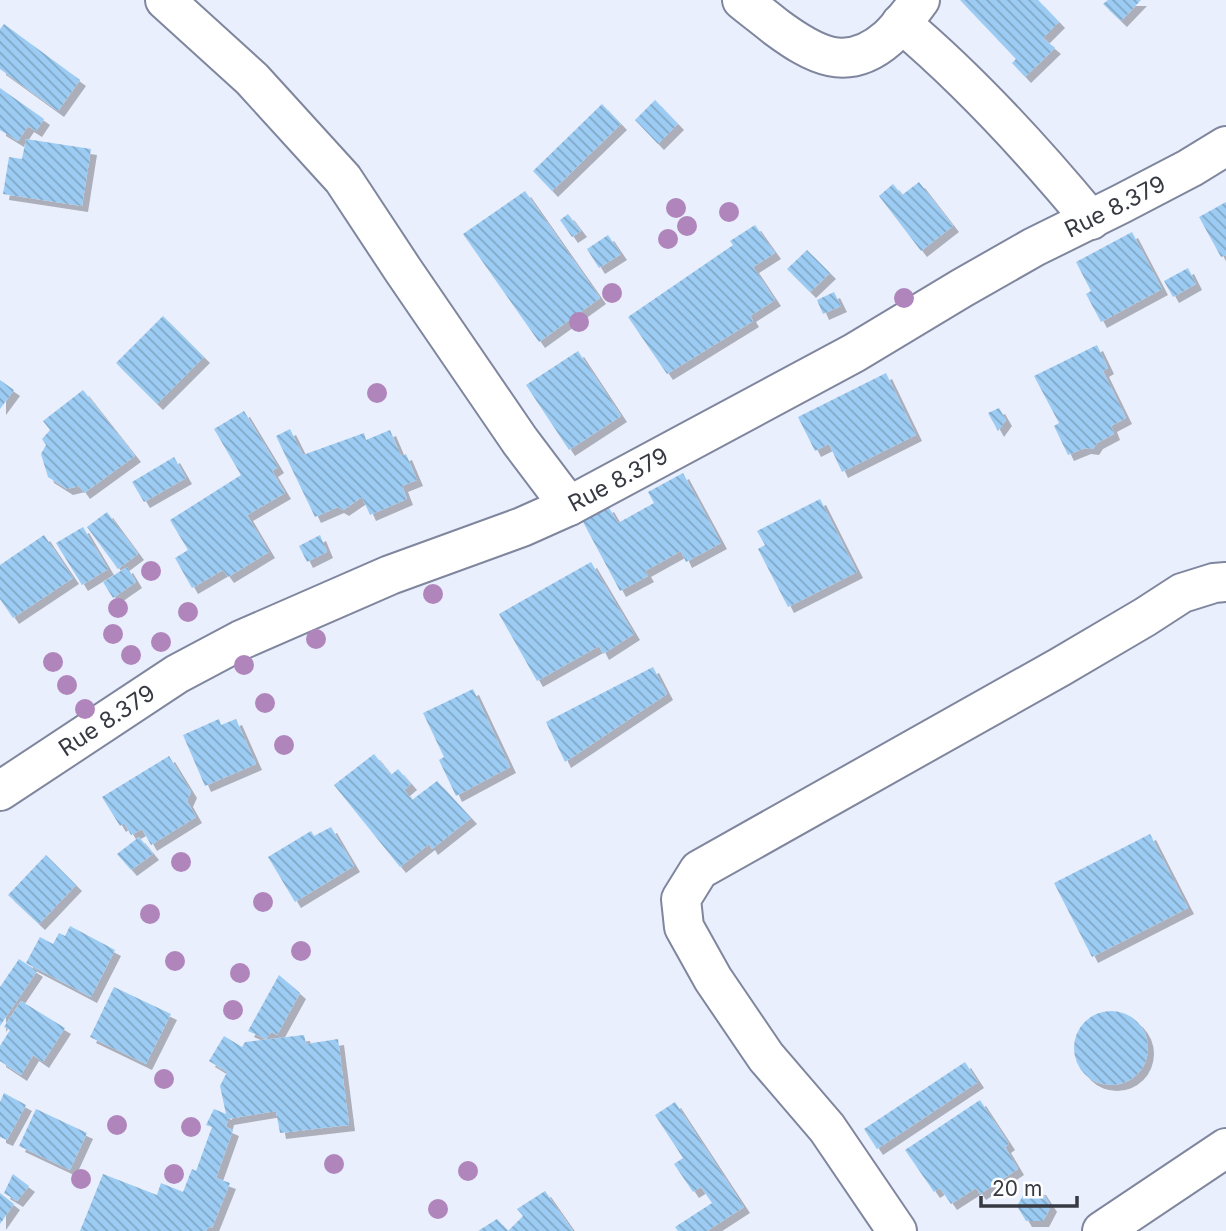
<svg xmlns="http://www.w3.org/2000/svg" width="1226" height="1231" font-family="Inter,sans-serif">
<defs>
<pattern id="building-back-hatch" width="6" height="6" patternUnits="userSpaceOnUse" patternTransform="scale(1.75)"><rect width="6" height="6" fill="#9cccf3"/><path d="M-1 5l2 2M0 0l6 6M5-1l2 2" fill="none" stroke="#80a7c6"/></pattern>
<filter id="shadow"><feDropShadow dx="6" dy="6" stdDeviation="0" flood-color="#0004"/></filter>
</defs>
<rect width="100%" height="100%" fill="#eaeffe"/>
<path fill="url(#building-back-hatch)" filter="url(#shadow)" d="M 960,0 L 1038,0 L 1059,22 L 1043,38 L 1055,48 L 1025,77 L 1012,63 L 1016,59 Z
M 1108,0 L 1141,0 L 1121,21 L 1103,4 Z
M 4,24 L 80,80 L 58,111 L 0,69 L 0,29 Z
M 0,88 L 44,119 L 36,131 L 28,126 L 18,141 L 0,130 Z
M 655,100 L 678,124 L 658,144 L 635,120 Z
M 602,104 L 621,124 L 552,191 L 533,171 Z
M 26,139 L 91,149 L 82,206 L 3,194 L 9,157 L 22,159 Z
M 919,182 L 953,226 L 921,251 L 879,196 L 893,184 L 902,195 Z
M 525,191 L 600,298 L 539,342 L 463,234 Z
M 1226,202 L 1226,255 L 1221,257 L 1199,217 Z
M 568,214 L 581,231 L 572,237 L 560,220 Z
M 755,225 L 775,253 L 753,267 L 775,300 L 750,316 L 753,321 L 667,374 L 628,317 L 733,245 L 730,241 Z
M 1132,232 L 1162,289 L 1101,322 L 1086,294 L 1091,291 L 1076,262 Z
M 608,235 L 621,254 L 599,268 L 587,249 Z
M 807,250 L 830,273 L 810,292 L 787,269 Z
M 1188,268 L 1196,284 L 1173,297 L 1164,281 Z
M 834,292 L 841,306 L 823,314 L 817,300 Z
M 163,316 L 204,357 L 157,404 L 116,363 Z
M 1097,345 L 1108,368 L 1103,371 L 1126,418 L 1111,426 L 1114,434 L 1097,443 L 1093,449 L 1085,448 L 1068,455 L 1054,426 L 1059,423 L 1034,376 Z
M 578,351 L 621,416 L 569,450 L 526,385 Z
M 886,373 L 916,435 L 842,472 L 829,444 L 815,451 L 798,417 Z
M 0,380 L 14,390 L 0,409 Z
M 83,390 L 135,456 L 84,493 L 79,486 L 67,489 L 48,477 L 41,454 L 46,445 L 42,439 L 50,430 L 43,421 Z
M 999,408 L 1006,420 L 998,431 L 988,413 Z
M 244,411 L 278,467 L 272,471 L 285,493 L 247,515 L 269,552 L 228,577 L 223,570 L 192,588 L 175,558 L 188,550 L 170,520 L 241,475 L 214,429 Z
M 290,429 L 303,455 L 364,433 L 366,440 L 390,430 L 401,456 L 406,454 L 417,480 L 402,486 L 407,499 L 370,515 L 362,497 L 343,510 L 338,507 L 315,517 L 276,436 Z
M 174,457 L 186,478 L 144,502 L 132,482 Z
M 683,473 L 721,543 L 686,562 L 681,551 L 645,571 L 648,576 L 620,591 L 582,520 L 608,506 L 618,523 L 654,503 L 648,492 Z
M 820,499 L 857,572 L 788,607 L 758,549 L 765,545 L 757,531 Z
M 107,512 L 138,554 L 118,569 L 87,527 Z
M 83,527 L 108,569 L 82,585 L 56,543 Z
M 44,535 L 73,578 L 13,618 L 0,599 L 0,565 Z
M 320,535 L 327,552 L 307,562 L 299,546 Z
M 591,562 L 634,634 L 603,654 L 599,646 L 537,681 L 499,614 Z
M 127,567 L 136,582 L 113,598 L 103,582 Z
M 653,667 L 667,694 L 565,762 L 546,722 Z
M 473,689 L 510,767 L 456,796 L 439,760 L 444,757 L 423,713 Z
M 219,719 L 221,725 L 236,719 L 256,764 L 205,786 L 183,735 Z
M 374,754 L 391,775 L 398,769 L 411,784 L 404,790 L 412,800 L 437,781 L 471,818 L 432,849 L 429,844 L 400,867 L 334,785 Z
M 169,756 L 191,792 L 187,801 L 196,817 L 151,845 L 142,829 L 131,835 L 124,823 L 120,826 L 102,797 Z
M 331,827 L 354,866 L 295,902 L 268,857 L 311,831 L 314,836 Z
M 1150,834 L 1188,908 L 1092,957 L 1054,883 Z
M 139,837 L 153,854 L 131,870 L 117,854 Z
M 46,855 L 76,885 L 39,924 L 8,895 Z
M 70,926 L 115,950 L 91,997 L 26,963 L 40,937 L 53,944 L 59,933 L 65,936 Z
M 19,959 L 37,971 L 0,1026 L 0,987 Z
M 279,975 L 300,993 L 277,1035 L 271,1032 L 266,1039 L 248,1031 Z
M 114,987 L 171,1014 L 146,1064 L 90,1037 Z
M 21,1001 L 65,1028 L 43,1062 L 33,1055 L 21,1075 L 0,1061 L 0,1046 L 10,1030 L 4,1027 Z
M1074 1048a37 37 0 1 1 74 0a37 37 0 1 1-74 0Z
M 304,1035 L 306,1044 L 338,1039 L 349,1125 L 280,1133 L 276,1111 L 228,1119 L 226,1127 L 233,1130 L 216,1178 L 230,1183 L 212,1228 L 208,1227 L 206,1231 L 80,1231 L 103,1174 L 157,1195 L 161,1183 L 183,1192 L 192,1169 L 196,1171 L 212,1127 L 206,1125 L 214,1109 L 226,1114 L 220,1086 L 227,1072 L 209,1061 L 224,1036 L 242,1047 L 245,1042 Z
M 965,1062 L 978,1082 L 877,1149 L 864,1129 Z
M 4,1093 L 26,1105 L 7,1140 L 0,1137 L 0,1102 Z
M 980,1100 L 1009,1144 L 1005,1147 L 1018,1169 L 980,1194 L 976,1188 L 951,1204 L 940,1188 L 934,1192 L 905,1150 Z
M 675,1102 L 744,1207 L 707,1231 L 678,1231 L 675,1227 L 712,1203 L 701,1187 L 693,1192 L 674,1164 L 683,1158 L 655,1115 Z
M 36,1109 L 87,1133 L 70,1170 L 19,1146 Z
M 13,1174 L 29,1186 L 17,1201 L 4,1193 Z
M 1040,1189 L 1051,1206 L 1043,1221 L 1026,1221 L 1017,1206 L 1025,1192 Z
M 545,1191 L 573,1231 L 478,1231 L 497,1219 L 508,1231 L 523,1216 L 517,1209 Z
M 0,1193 L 14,1204 L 0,1224 Z"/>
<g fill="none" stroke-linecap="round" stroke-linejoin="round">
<defs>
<g id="minor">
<path d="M 165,0 L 252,79 L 343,179 L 403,270 L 520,441 L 569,506"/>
<path d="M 742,0 C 753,9 765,18 776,27 C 814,55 847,74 888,38 C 900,27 910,13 920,0"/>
<path d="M 901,23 C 971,82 1033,150 1091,220"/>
<path id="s1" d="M 0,791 L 177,674 L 241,640 L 390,575 L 522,527 L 569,506 L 854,353 L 962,288 L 1034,247 L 1121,204 L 1190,168 L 1226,146"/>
<path d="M 897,1231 L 827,1128 L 766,1057 L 713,979 L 684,927 L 681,899 L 699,870 L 1060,667 L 1145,617 L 1182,593 L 1214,583 L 1226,582"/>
<path d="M 1102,1231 L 1226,1148"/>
</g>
</defs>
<use href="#minor" stroke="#7f869d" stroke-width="42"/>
<use href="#minor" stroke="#fff" stroke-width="38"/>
</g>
<g fill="#b085bb">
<circle cx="676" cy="208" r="10"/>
<circle cx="729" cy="212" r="10"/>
<circle cx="687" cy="226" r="10"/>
<circle cx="668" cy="239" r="10"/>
<circle cx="612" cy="293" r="10"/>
<circle cx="904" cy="298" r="10"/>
<circle cx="579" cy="322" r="10"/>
<circle cx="377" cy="393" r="10"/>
<circle cx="151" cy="571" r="10"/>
<circle cx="433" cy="594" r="10"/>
<circle cx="118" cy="608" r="10"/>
<circle cx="188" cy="612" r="10"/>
<circle cx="113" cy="634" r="10"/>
<circle cx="316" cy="639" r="10"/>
<circle cx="161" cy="642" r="10"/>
<circle cx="131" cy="655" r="10"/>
<circle cx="53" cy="662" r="10"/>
<circle cx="244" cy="665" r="10"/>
<circle cx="67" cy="685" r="10"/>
<circle cx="265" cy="703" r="10"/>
<circle cx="85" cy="709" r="10"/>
<circle cx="284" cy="745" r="10"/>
<circle cx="181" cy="862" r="10"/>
<circle cx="263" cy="902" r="10"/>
<circle cx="150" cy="914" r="10"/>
<circle cx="301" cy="951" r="10"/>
<circle cx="175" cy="961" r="10"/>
<circle cx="240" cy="973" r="10"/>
<circle cx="233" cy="1010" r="10"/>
<circle cx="164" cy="1079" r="10"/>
<circle cx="117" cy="1125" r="10"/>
<circle cx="191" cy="1127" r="10"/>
<circle cx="334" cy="1164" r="10"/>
<circle cx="468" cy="1171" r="10"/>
<circle cx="174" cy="1174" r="10"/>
<circle cx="81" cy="1179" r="10"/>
<circle cx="438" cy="1209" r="10"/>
</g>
<g text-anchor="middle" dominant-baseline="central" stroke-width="6" stroke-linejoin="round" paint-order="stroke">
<g font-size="23" fill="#373a43" stroke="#fff">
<text stroke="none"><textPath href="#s1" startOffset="1262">Rue 8.379</textPath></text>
<text stroke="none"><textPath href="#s1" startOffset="695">Rue 8.379</textPath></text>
<text stroke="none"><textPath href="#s1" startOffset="128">Rue 8.379</textPath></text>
</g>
</g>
<path d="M981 1196v10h96v-10" fill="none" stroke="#373a43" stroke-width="3.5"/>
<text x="992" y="1196" font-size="21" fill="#373a43" stroke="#ffffff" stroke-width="5" paint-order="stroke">20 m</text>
</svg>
